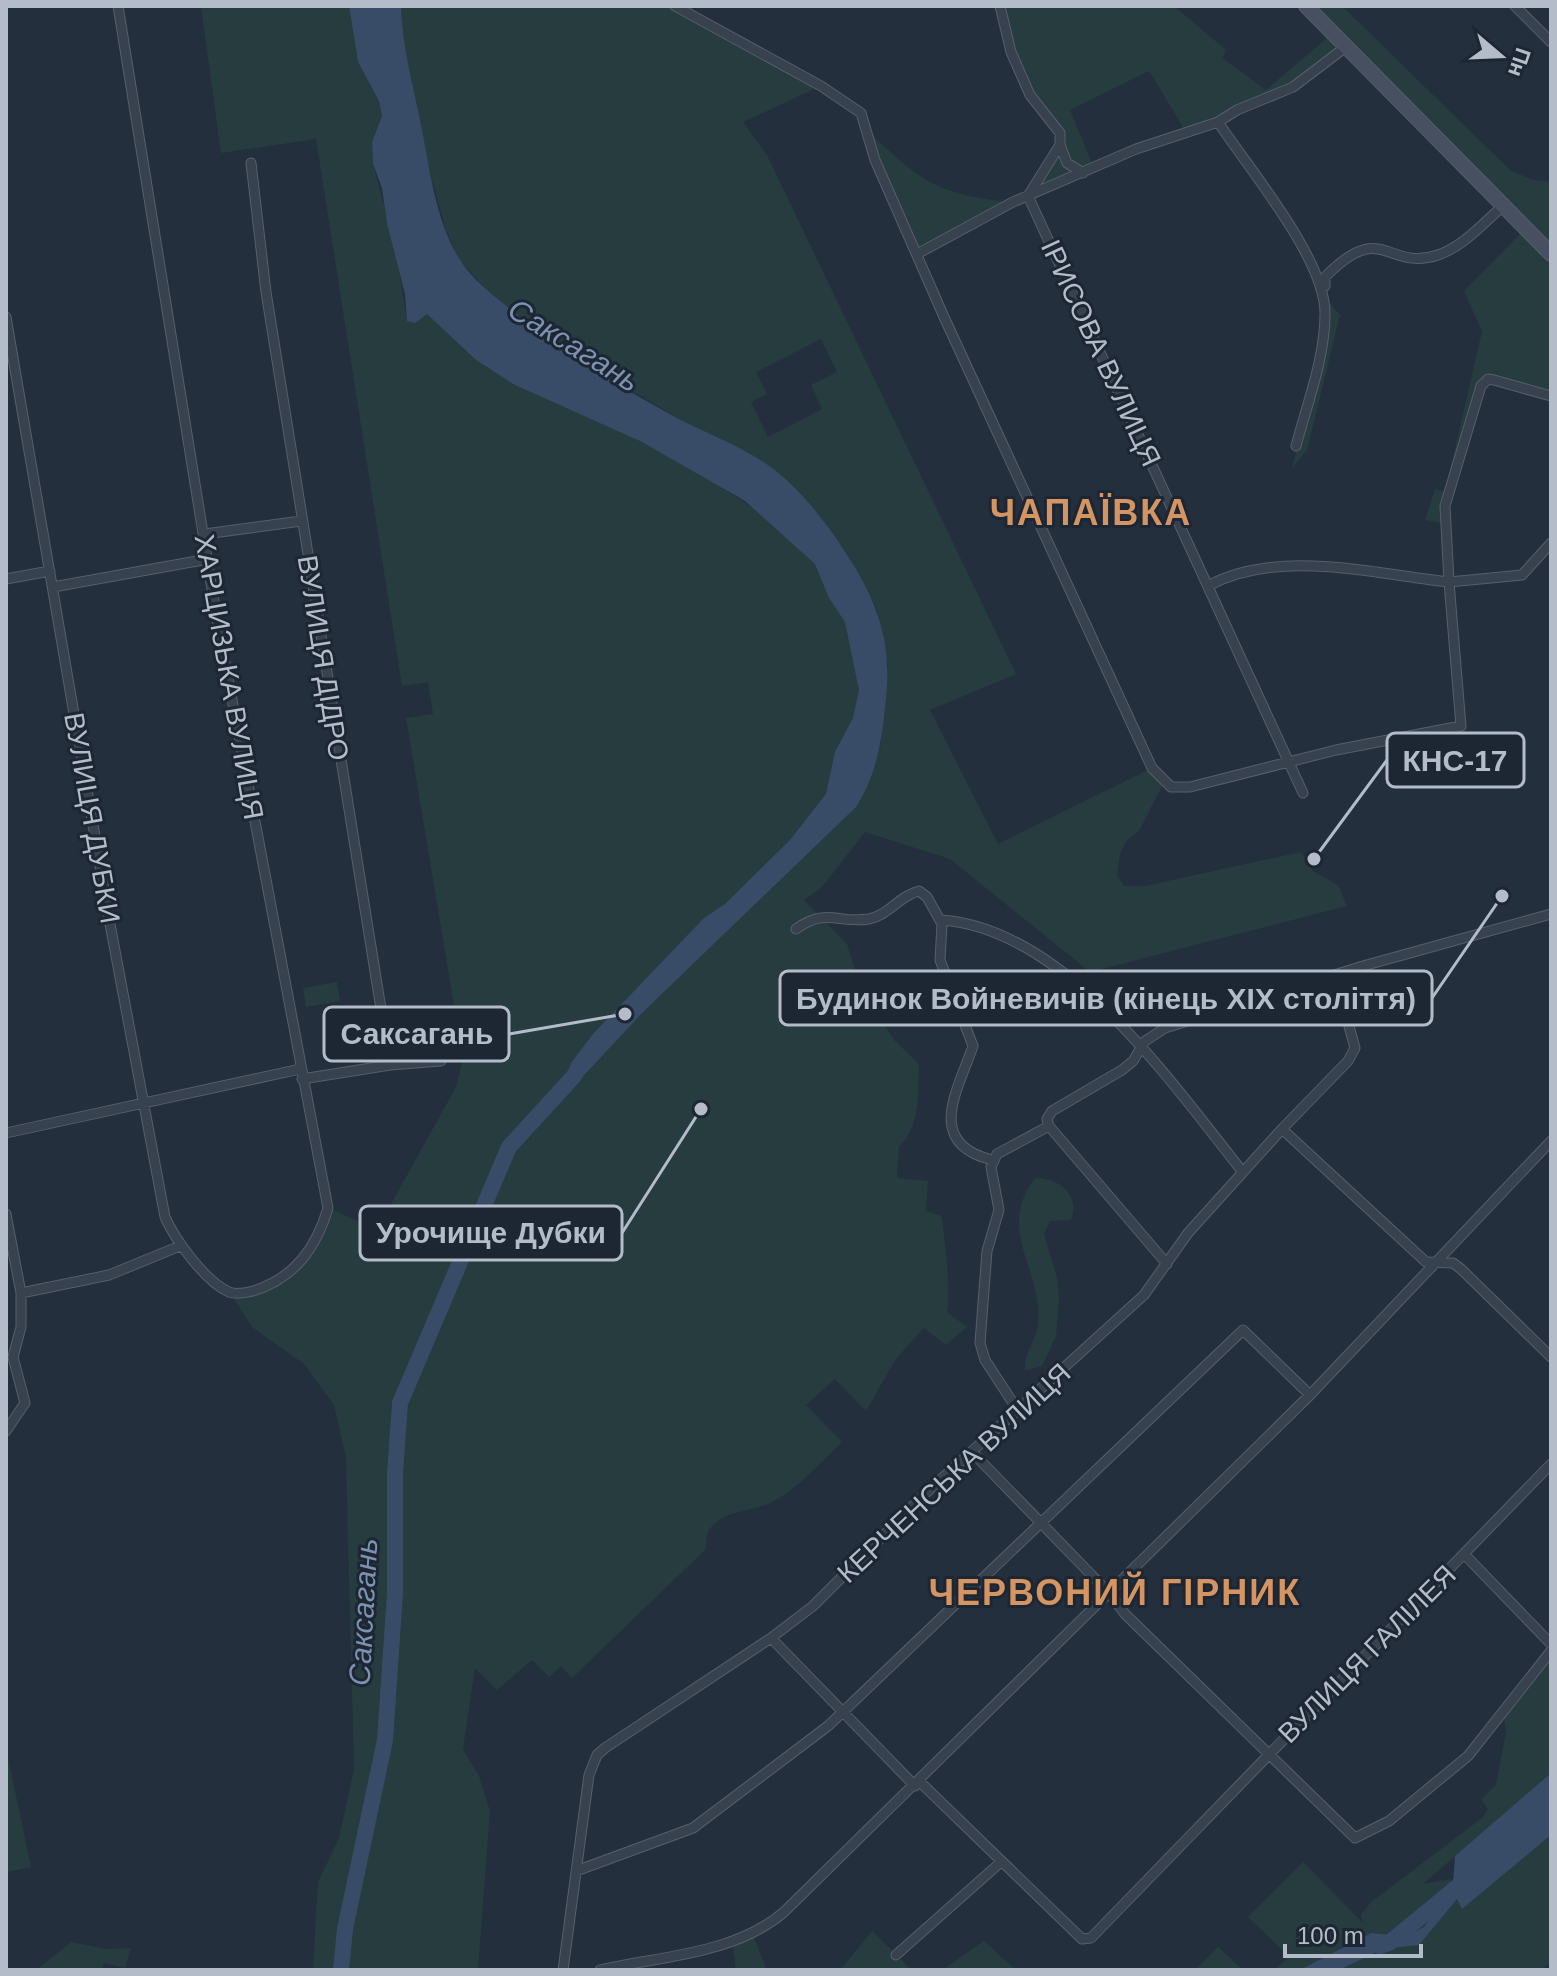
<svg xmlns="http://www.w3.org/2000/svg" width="1557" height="1976" font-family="Arial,sans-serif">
<rect width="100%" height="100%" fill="#242f3e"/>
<path fill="#263c3f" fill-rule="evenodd" d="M 201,6 L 349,6 L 358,62 L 379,101 L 382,116 L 372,142 L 373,164 L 396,250 L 407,321 L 427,313 L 476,360 L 513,384 L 587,415 L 681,462 L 760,512 L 835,570 L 880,750 L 888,665 L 877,610 L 845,551 L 822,521 L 768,465 L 676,417 L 548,341 L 484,288 L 459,259 L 446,230 L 430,173 L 402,40 L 401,6 L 678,6 L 821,86 L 743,122 L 767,155 L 1016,674 L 930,710 L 998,844 L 1152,768 L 1164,782 L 1139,831 L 1126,841 L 1120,854 L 1117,875 L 1124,886 L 1145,886 L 1301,852 L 1314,872 L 1338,885 L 1347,906 L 1090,972 L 950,859 L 865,832 L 822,887 L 804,900 L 847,944 L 862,993 L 895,1041 L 919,1064 C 918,1093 921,1125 899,1147 L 897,1178 L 928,1181 L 926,1211 L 941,1216 C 945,1229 951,1304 947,1312 L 967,1327 L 946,1345 L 924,1328 L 895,1360 L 866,1411 L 835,1379 L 806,1405 L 842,1442 C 820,1463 797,1490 770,1503 C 752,1511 727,1510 712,1526 C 706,1533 706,1540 706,1549 L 572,1678 L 561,1666 L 549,1677 L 532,1660 L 497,1690 L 475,1668 L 463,1749 L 479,1776 L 490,1811 L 478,1970 L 313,1970 L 318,1882 L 339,1838 L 354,1769 L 346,1458 L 334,1405 L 304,1364 L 252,1327 L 231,1294 L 243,1293 L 298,1266 L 328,1208 L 367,1225 L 381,1222 L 456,1087 L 463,1059 L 406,718 L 433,714 L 428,682 L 402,686 L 316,139 L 221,153 ZM 821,339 L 837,372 L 811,385 L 822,409 L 768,437 L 751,402 L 767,394 L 756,372 Z
M 1000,6 L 1174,6 L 1226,50 L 1222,58 L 1266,90 L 1333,33 L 1306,6 L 1342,6 L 1510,170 L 1533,180 L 1551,182 L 1551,396 L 1488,379 L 1445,506 L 1447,524 L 1425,520 L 1435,489 L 1445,492 L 1482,331 L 1464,291 L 1525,229 L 1347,46 L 1293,87 L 1186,132 L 1149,71 L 1070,110 L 1094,168 L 1028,196 L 1060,145 L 1060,133 L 1030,95 Z
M 865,128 C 918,179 937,196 1013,202 L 917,254 Z
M 1325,298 L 1340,315 L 1307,450 L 1292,468 L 1324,339 Z
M 337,982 L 340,1001 L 306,1007 L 303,988 Z
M 1035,1178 C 1058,1178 1081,1194 1071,1220 L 1050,1221 L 1044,1234 L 1057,1278 L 1059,1299 L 1056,1336 L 1042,1366 L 1025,1371 C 1023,1353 1037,1341 1038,1323 C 1043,1270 995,1230 1035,1178 Z
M 1551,1651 L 1551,1773 L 1423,1884 L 1451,1879 L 1462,1908 L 1551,1835 L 1551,1961 L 1543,1970 L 1274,1970 L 1289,1957 L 1248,1917 L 1303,1862 L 1363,1923 L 1361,1915 L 1371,1902 L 1482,1818 L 1488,1809 L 1481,1799 L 1496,1785 L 1506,1732 L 1503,1712 Z
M 6,1748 L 31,1867 L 6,1872 Z
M 872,1931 L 912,1970 L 840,1970 Z
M 753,1935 L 767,1970 L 736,1970 L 732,1942 Z
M 984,1941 L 1016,1970 L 942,1970 Z
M 71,1942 L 106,1949 L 131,1948 L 125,1968 L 104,1963 L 102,1970 L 36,1970 Z
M 1218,1947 L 1243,1970 L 1195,1970 Z"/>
<path fill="#394c67" d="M 349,6 L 401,6 C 402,47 413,84 421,125 C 430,169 435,219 459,258 C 471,279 492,294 510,309 C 562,351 618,386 677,418 C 706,433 741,446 768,465 C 802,489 833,531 854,566 C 877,603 890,642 887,686 C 883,731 880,769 856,807 L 643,1012 L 574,1086 L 560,1092 L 571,1063 L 593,1034 L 704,918 L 725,904 L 790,840 L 826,794 L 835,752 L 853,718 L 859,690 L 845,622 L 829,598 L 815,564 L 745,501 L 642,442 L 513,384 L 476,360 L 427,314 L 415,323 L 407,321 L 405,294 L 387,223 L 382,188 L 373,164 L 372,142 L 382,116 L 379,101 L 358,62 Z
M 1551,1773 L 1551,1835 L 1462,1909 L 1457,1899 L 1419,1945 L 1383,1949 L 1339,1970 L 1300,1970 L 1371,1933 L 1406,1937 L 1424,1927 L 1453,1885 L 1455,1856 Z"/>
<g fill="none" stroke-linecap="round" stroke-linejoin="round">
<path stroke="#394c67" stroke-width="16" d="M 1380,1946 L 1389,1943 L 1462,1883
M 341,1970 L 345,1929 L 385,1740 L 395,1593 L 395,1473 L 400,1403 L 509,1147 L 574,1076"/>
<defs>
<path id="street" d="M 675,6 L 821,86 L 861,113 L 875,160 L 944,317 L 1152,768 L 1171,787 L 1190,787 L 1336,750 L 1461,726 L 1449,582 L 1522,575 L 1551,543
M 1000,6 L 1011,52 L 1030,95 L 1060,133 L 1060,145 L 1028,196 L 1303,793
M 1515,6 L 1551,42
M 1218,122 C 1249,169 1326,260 1325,314 C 1325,358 1307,404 1296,446
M 1060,145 L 1067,163 L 1083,173
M 251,163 L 266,292 L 390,1065 L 302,1079
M 917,254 L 1013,202 L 1136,149 L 1218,122 L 1237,110 L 1293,87 L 1347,46
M 1325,286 L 1325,277 C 1383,218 1386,272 1438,255 C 1464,246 1483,223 1503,206
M 6,317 L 110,924 L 165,1217 C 175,1240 206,1282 229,1292 C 236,1295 245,1293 253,1291 C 295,1278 316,1248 328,1208 L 217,620 L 118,6
M 205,534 L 301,521
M 6,579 L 50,571
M 1208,586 C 1277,548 1374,574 1449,582 L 1445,506 L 1481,386 L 1488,379 L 1494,380 L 1551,396
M 53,587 L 208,559
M 940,920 C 1064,927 1171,1082 1242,1171
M 796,929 C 827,907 838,924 869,919 C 889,915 899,896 919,891 L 927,897 L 942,924 L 940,960 L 973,1046 C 958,1090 924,1143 992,1160
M 1335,975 L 1355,1048 L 1348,1061 L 1282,1129 L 1426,1262 L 1453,1263 L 1461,1269 L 1551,1357
M 390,1065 L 441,1061
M 6,1133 L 300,1069
M 6,1214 L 21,1293 L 21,1327 L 13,1357 L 25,1403 L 6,1431
M 1167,1264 L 1049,1126 L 1047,1119 L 1052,1111 L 1122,1070 L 1133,1061 L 1145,1041 L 1165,1028 L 1363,966 L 1551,914
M 21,1293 L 109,1275 L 180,1246
M 1019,1412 L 985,1360 L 980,1343 L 987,1251 L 999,1210 L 991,1167 L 997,1154 L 1049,1126
M 973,1453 L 1110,1594 L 1125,1614 L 1355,1838 L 1389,1821 L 1468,1756 L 1551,1651
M 1465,1555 L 1551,1644
M 771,1638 L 915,1786
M 920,1782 L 1082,1939 L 1091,1938 L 1551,1464
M 576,1871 L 693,1828 L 828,1726 L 1243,1330 L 1310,1395
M 896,1955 L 1001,1862
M 563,1970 L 589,1775 L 597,1755 L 605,1748 L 771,1638 L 813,1606 L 928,1491 L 1144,1295 L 1188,1233 L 1282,1129
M 600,1970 C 662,1956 735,1954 784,1912 L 1310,1395 L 1551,1141"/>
<path id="secondary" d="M 1306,6 L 1551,254"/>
</defs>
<use href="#street" stroke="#565f6c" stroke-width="11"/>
<use href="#secondary" stroke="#565f6c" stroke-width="16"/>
<use href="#street" stroke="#38414e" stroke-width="9"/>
<use href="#secondary" stroke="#465061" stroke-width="14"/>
</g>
<g text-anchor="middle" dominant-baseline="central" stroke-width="6" stroke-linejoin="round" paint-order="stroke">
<g font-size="28" fill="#b4bcc9" stroke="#1d2633">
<text transform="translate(1101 353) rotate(65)">ІРИСОВА ВУЛИЦЯ</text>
<text transform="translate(323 658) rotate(81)">ВУЛИЦЯ ДІДРО</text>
<text transform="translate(229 677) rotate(80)">ХАРЦИЗЬКА ВУЛИЦЯ</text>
<text transform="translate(92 818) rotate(80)">ВУЛИЦЯ ДУБКИ</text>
<text transform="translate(954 1473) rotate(-43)">КЕРЧЕНСЬКА ВУЛИЦЯ</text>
<text transform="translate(1367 1654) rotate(-45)">ВУЛИЦЯ ГАЛІЛЕЯ</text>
</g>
<g font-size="30" font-style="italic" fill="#7c92b1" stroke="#1d2633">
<text transform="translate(574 345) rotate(32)">Саксагань</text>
<text transform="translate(363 1612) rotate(-87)">Саксагань</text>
</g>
<g font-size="36" font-weight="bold" letter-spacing="2" fill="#d59563" stroke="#1d2633">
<text x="1091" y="512">ЧАПАЇВКА</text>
<text x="1115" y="1592">ЧЕРВОНИЙ ГІРНИК</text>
</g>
</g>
<path fill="none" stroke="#b4bcc9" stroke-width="3" d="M1314 859L1387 760M1502 896L1432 998M625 1014L509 1034M701 1109L622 1233"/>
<g fill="#b4bcc9" stroke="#1d2633" stroke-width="3">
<circle cx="1314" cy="859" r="8"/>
<circle cx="1502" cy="896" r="8"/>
<circle cx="625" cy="1014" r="8"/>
<circle cx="701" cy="1109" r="8"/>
</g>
<g fill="#1d2633" stroke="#b4bcc9" stroke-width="3">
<rect x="1387" y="733" width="137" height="54" rx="8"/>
<rect x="780" y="971" width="652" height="54" rx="8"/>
<rect x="324" y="1007" width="185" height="54" rx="8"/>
<rect x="360" y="1206" width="262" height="54" rx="8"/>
</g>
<g font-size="30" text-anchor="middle" font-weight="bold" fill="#b4bcc9">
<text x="1455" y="771">КНС-17</text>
<text x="1106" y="1009">Будинок Войневичів (кінець ХІХ століття)</text>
<text x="417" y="1044">Саксагань</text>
<text x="491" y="1243">Урочище Дубки</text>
</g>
<rect width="1557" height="1976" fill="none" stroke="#b4bcc9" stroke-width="16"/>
<g transform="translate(1501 56) rotate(109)" stroke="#1d2633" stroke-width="6" paint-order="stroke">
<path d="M0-6L14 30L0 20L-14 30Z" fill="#b4bcc9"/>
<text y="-12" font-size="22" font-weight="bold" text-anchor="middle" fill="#b4bcc9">Пн</text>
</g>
<path d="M1285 1944v12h136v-12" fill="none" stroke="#b4bcc9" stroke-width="4"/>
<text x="1297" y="1944" font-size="24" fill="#b4bcc9" stroke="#1d2633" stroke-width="6" paint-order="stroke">100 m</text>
</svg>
